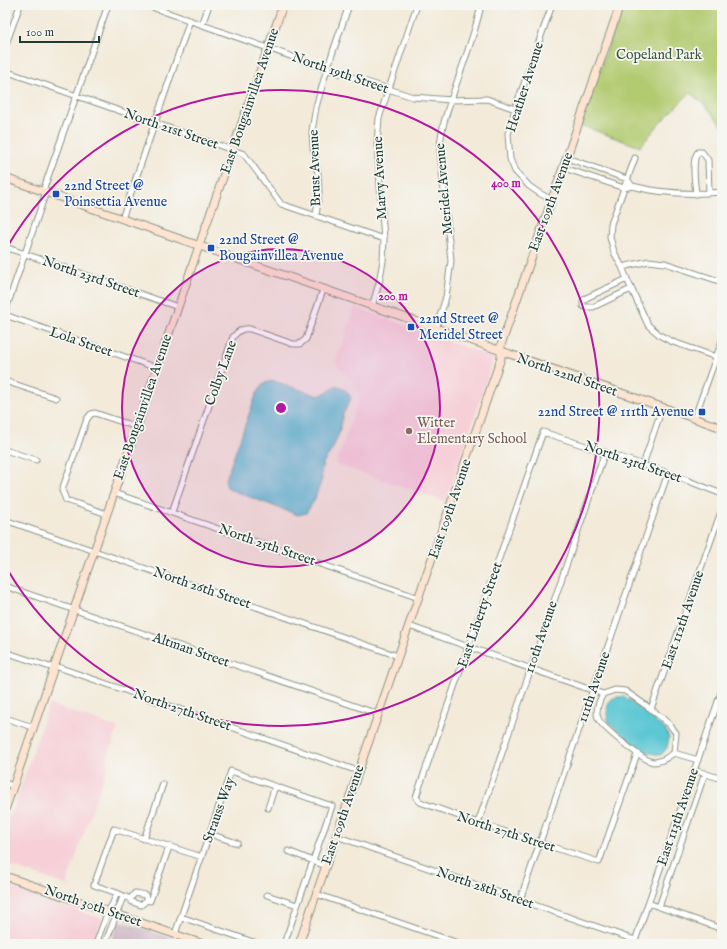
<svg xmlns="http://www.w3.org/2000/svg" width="727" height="949" font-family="'IM FELL English',serif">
<rect width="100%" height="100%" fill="#f6f6f2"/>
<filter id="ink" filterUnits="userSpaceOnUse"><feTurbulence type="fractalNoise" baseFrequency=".025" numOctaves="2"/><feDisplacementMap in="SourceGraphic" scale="8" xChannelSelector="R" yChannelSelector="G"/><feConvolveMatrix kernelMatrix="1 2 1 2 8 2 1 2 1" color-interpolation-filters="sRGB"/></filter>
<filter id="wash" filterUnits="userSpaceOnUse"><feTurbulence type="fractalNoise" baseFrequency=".012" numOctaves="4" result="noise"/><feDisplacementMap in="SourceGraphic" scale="16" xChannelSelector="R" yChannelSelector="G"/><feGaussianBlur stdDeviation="0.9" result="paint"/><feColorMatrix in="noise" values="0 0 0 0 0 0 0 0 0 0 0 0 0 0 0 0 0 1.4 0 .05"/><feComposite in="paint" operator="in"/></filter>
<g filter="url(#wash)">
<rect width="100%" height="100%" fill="#f3ead9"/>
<path fill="#f6cfd7" d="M 355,307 L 494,358 L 446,502 L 336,464 L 359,398 L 358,392 L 352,381 L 339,367 L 336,362 Z
M 49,704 L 118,728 L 106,763 L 108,764 L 67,882 L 68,885 L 72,886 L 71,887 L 5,864 L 5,820 L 7,815 L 11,816 Z
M 5,885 L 102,919 L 93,944 L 5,944 Z"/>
<path fill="#d1bdc9" d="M 119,920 L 188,944 L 110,944 Z"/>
<path fill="#b2cb71" stroke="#688452" d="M 623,5 L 722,5 L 722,126 L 706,106 L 690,93 L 659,124 L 640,147 L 580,125 Z"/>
<path fill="#5bc7d3" stroke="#3d8284" d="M 274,381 L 319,396 L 337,386 C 345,389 348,391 351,399 L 343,414 L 339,433 L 332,450 L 324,461 L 321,470 L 322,479 L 314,501 L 306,513 L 298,515 L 234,491 L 227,487 L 225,481 L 256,395 L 264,383 Z
M 624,696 L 666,730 L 669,738 L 667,748 L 661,755 L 644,752 L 609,723 C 607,716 605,702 613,698 C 616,697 621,697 624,696 Z"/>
</g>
<g filter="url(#ink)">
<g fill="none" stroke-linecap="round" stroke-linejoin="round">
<defs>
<path id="street" d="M 146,5 L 327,69 L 413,97 L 451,100 L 487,99 L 515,109
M 202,25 L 209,5
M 5,47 L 20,5
M 5,71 L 244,154 L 281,204 L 384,239
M 635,158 L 611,224 L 610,237 L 614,252 L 622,267 L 627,279 L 648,325 L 661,336 L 673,342 L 722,359
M 564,168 L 624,188 L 632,186 L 627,179 L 567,158
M 632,186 C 663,194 691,195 722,192
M 43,191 L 108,5
M 696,194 C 695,183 691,160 698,152 L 702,152 L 708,160 L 709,193
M 552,200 L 539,193 L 529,186 L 515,171 L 510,159 L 508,134 L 515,109 L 552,5
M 316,216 L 319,192 L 318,174 L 313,147 L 312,131 L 316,107 L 327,69 L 349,5
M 122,219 L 190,20
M 5,247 L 178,307
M 622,267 L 649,261 L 665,263 L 722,282
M 627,279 L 586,298 L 583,301 L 583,306 L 585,307 L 593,307 L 631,289
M 372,307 L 379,283 L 383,261 L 384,239 L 377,144 L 379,118 L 417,5
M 5,312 L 46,192
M 5,315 L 157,368
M 436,329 L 446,297 L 451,261 L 440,151 C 440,129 448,109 455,88 C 464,61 475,34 481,5
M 5,381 L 56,398
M 694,419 L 722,341
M 5,450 L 36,460
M 643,465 L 662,408
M 114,493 L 419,598
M 172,512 L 233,337 C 238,331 242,328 250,329 L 293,344 L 300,344 L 306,339 L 323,290
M 107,514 L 66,500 L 62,490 L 87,419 L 91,414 L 95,413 L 137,427
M 5,520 L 398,656
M 5,586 L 378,714
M 409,626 L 603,694 L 615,690 L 625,691 L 651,709 L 669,724 L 676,733 L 674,753
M 5,652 L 50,667 L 55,666 L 358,771
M 603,694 C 599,701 595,710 598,718 C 601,727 645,762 654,762 C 662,762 668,757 674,753 L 698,760
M 651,709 L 722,509
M 5,718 L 33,727
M 637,754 L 599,862 L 478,823 L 420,802 L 416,797 L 543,432 L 668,473 L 722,494
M 694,770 L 722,779
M 5,783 L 13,786
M 268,808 L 275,786
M 478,823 L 605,452
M 210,834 L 237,843
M 336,836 L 635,940
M 144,839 L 163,784
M 169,847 L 150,901 L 147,900 L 141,905 L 132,902 L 130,899 L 117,893 L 94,885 L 114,829 L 202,857
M 288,851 L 326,866
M 316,894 L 461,944
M 267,895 L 297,905
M 130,899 L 135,893 L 145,895 L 147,900
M 520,900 L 668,473
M 648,903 L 722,929
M 659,907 L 705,773
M 181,917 L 259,944
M 175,934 L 231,771 L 332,806 L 284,944
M 96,944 L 108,911 L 112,905 L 117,893
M 105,944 L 123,897
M 634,944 L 722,690"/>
<path id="secondary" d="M 5,178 L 722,428
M 5,810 L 199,246 L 283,5
M 5,876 L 203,944
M 299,944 C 366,748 434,553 501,358 L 501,345 L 620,5"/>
</defs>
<use href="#street" stroke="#899486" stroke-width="7"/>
<use href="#secondary" stroke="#899486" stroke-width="9"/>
<use href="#street" stroke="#fff" stroke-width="5"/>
<use href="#secondary" stroke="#fde4d1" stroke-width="7"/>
</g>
</g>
<circle cx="281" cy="408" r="159" fill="#b5179e" fill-opacity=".12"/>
<g fill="none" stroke="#b5179e" stroke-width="2">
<circle cx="281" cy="408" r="159"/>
<path d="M6 249A318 318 0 1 1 6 567"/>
</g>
<g fill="#1a4fb4" stroke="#f6f6f2" stroke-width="1.5">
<rect x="52" y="190" width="8" height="8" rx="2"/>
<rect x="207" y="244" width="8" height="8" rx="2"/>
<rect x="407" y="323" width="8" height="8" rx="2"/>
<rect x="698" y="408" width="8" height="8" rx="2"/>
</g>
<circle fill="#8d6e63" stroke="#f6f6f2" stroke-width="1.5" cx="409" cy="431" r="4"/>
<g text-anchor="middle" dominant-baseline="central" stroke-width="3.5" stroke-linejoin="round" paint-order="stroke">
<g font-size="14" fill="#3c5940" stroke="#f6f6f2">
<text x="659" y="55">Copeland Park</text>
</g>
<g font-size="14" fill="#1f3d34" stroke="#f6f6f2">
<text transform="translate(340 73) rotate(19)">North 19th Street</text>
<text transform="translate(525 87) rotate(-72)">Heather Avenue</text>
<text transform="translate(250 101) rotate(-71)">East Bougainvillea Avenue</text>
<text transform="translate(171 129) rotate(19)">North 21st Street</text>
<text transform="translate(315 168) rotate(-92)">Brust Avenue</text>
<text transform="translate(380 178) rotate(-93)">Marvy Avenue</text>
<text transform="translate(444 189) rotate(-95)">Meridel Avenue</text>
<text transform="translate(551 202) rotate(-70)">East 109th Avenue</text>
<text transform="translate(91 277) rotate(19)">North 23rd Street</text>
<text transform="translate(81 342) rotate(19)">Lola Street</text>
<text transform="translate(221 373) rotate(-70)">Colby Lane</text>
<text transform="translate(567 375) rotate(19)">North 22nd Street</text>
<text transform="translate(143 407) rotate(-71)">East Bougainvillea Avenue</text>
<text transform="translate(633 462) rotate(19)">North 23rd Street</text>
<text transform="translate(450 509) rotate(-71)">East 109th Avenue</text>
<text transform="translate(267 545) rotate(19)">North 25th Street</text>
<text transform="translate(202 588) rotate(19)">North 26th Street</text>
<text transform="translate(480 615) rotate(-71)">East Liberty Street</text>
<text transform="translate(683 620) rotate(-71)">East 112th Avenue</text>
<text transform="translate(541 637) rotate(-71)">110th Avenue</text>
<text transform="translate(191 650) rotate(19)">Altman Street</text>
<text transform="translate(594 687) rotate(-71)">111th Avenue</text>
<text transform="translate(182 710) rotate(19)">North 27th Street</text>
<text transform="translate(219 810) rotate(-70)">Strauss Way</text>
<text transform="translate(343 815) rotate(-71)">East 109th Avenue</text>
<text transform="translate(678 817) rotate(-71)">East 113th Avenue</text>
<text transform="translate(506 832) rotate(18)">North 27th Street</text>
<text transform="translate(485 888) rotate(19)">North 28th Street</text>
<text transform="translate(93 906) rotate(19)">North 30th Street</text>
</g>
<g font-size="14" fill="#164399" stroke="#f6f6f2" text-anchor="start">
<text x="64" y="186">22nd Street @<tspan x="64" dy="16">Poinsettia Avenue</tspan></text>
<text x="219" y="240">22nd Street @<tspan x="219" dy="16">Bougainvillea Avenue</tspan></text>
<text x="419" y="319">22nd Street @<tspan x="419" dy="16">Meridel Street</tspan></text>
<text x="694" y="412" text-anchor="end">22nd Street @ 111th Avenue</text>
</g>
<g font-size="14" fill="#785e54" stroke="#f6f6f2" text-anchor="start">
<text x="417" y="423">Witter<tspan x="417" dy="16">Elementary School</tspan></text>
</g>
</g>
<circle cx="281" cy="408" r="6" fill="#b5179e" stroke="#f6f6f2" stroke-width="2"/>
<g font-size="12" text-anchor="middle" font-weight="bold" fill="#b5179e" stroke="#f6f6f2" stroke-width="3.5" stroke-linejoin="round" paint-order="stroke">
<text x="506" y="187">400 m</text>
<text x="393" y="300">200 m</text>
</g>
<rect width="727" height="949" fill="none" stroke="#f6f6f2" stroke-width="20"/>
<path d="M20 36v6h79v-6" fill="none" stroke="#1f3d34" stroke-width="2"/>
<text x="26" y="36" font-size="12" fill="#1f3d34" stroke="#f6f6f2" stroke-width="3" paint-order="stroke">100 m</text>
</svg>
